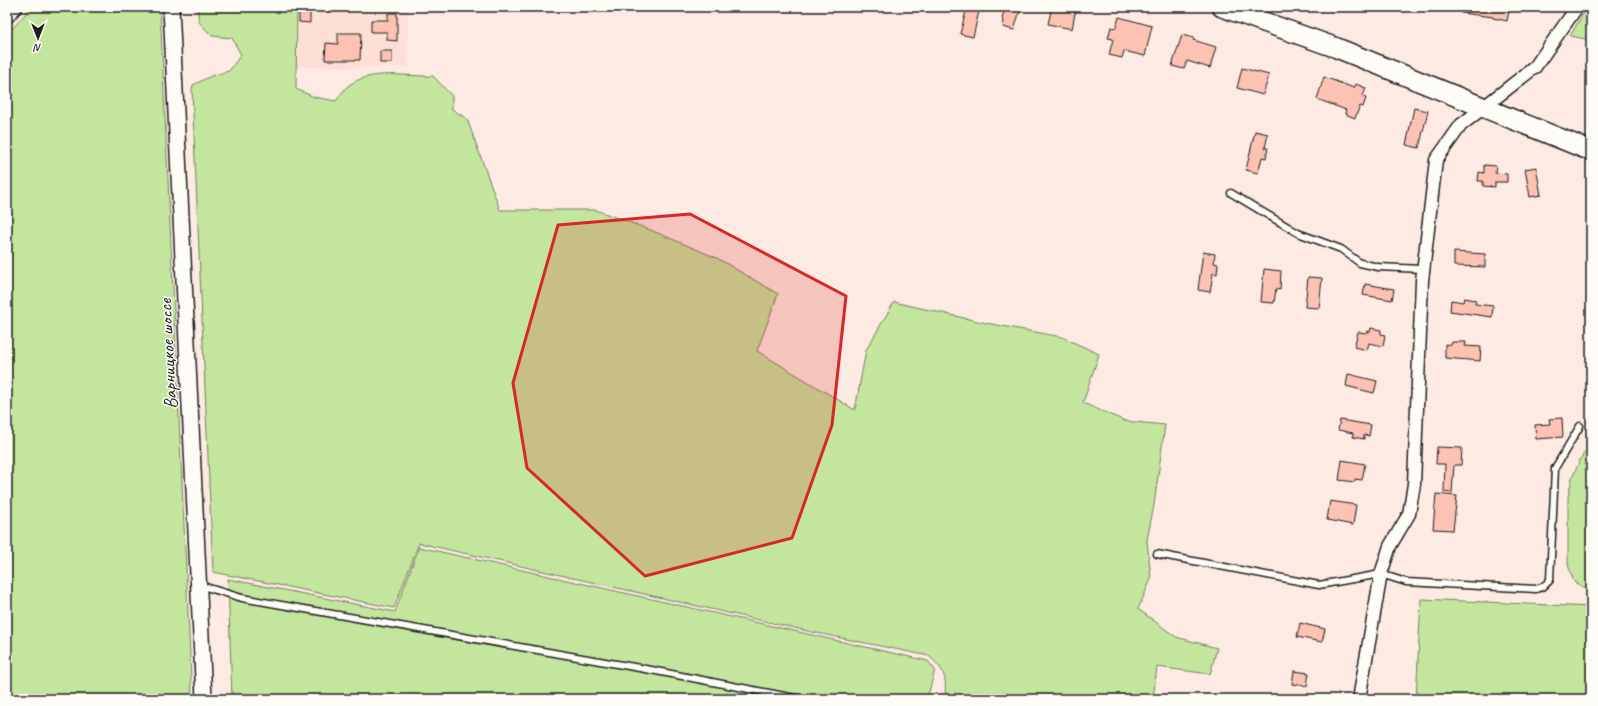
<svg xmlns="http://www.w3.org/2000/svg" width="1598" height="706" font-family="Caveat,sans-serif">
<rect width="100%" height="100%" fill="#fdebe3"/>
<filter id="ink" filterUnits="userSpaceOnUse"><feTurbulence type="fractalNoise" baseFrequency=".025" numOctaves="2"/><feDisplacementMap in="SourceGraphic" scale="8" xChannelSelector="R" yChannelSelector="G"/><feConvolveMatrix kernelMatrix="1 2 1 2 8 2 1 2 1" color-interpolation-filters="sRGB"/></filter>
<g filter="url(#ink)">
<path fill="#fddfd5" d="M 298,7 L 408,7 L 408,67 L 297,67 Z"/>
<path fill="#c4e59e" stroke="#70805d" d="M 31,7 L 160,7 L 192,699 L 7,699 L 7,35 Z
M 197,7 L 297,7 L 296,89 L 314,97 L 336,101 C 340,96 343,90 348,86 C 371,68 406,77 433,76 L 452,96 L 452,109 L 467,119 L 500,210 L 596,210 L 648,229 L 717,258 L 778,294 L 757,351 L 855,410 L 866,350 L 894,302 L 986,323 L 1062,337 L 1099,354 L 1083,403 L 1125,421 L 1165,425 L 1154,505 L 1147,540 L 1151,579 L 1138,609 L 1176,637 L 1217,648 L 1210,674 L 1157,667 L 1153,699 L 945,699 C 946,676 946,672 929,656 L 812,632 L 419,543 L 394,608 L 213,572 L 192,90 L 193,85 L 211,76 L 229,71 L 241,55 L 232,38 L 212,36 L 199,22 Z
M 1587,7 L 1591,7 L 1591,40 L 1570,36 Z
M 1591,441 L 1591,591 L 1574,582 L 1568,565 L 1568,497 L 1572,478 L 1579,462 Z
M 419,547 L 928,661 L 935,670 L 927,699 L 232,699 L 228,579 L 395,612 Z
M 1421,599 L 1591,607 L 1591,699 L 1416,699 Z"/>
<path fill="#fcc2b4" stroke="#1c1c1c" d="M 967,7 L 980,7 L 973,37 L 960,34 Z
M 1005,7 L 1021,7 L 1014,30 L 1003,27 L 1004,20 L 1002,19 Z
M 1052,7 L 1076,8 L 1072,29 L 1048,24 Z
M 1462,7 L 1510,7 L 1507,21 L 1493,18 L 1493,17 L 1461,13 Z
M 299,11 L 310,11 L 310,23 L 299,22 Z
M 388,13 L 397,13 L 397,41 L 387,40 L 387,32 L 371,32 L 371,20 L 388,20 Z
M 1119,17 L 1152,26 L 1145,56 L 1124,51 L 1122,58 L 1109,55 L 1113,39 L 1108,38 L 1111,27 L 1116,28 Z
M 338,33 L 361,33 L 360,60 L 325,60 L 326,43 L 338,44 Z
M 1182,35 L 1194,38 L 1193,40 L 1216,47 L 1210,68 L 1187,61 L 1184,69 L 1172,66 Z
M 380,51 L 392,51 L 392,63 L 380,63 Z
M 1242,68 L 1269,75 L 1263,95 L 1237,88 Z
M 1324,77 L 1354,88 L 1356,84 L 1366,88 L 1363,96 L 1366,98 L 1363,107 L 1360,106 L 1355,118 L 1345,114 L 1346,110 L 1317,99 Z
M 1414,108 L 1428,111 L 1419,148 L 1406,145 Z
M 1255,131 L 1268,134 L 1265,148 L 1268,148 L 1266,158 L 1262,157 L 1258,173 L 1246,170 Z
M 1484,165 L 1496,166 L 1495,173 L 1507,174 L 1507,182 L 1495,182 L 1495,187 L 1483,186 L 1483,181 L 1478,181 L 1479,172 L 1484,173 Z
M 1536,167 L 1541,195 L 1530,197 L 1525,169 Z
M 1203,252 L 1215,254 L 1214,263 L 1218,264 L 1217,274 L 1213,273 L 1210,292 L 1198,290 Z
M 1454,252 L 1485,254 L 1485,267 L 1454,266 Z
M 1264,269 L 1281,271 L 1280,290 L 1276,289 L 1274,303 L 1261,302 Z
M 1308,277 L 1322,278 L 1319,308 L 1305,307 Z
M 1365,284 L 1394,289 L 1392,300 L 1363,295 Z
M 1464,298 L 1476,300 L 1475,304 L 1493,306 L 1492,317 L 1450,311 L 1451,300 L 1463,302 Z
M 1371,328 L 1381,330 L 1381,334 L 1385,335 L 1383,346 L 1369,343 L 1367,350 L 1354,347 L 1358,332 L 1367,333 L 1367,331 L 1370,332 Z
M 1452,342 L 1466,342 L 1465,346 L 1481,347 L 1480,361 L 1445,358 L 1445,344 L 1451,345 Z
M 1348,374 L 1377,381 L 1374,393 L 1346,386 Z
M 1562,418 L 1563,437 L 1536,439 L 1535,425 L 1550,424 L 1549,419 Z
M 1340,420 L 1371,425 L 1369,436 L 1364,435 L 1364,439 L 1353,437 L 1353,433 L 1338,430 Z
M 1437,447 L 1462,448 L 1461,465 L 1454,465 L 1452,493 L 1444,492 L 1445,464 L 1436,464 Z
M 1342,460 L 1365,464 L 1362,480 L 1355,479 L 1355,482 L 1339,480 Z
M 1436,494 L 1457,496 L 1453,530 L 1433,529 Z
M 1330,501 L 1356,505 L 1353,525 L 1327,520 Z
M 1300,623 L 1325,629 L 1322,642 L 1297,637 Z
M 1294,671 L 1309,673 L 1307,686 L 1292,684 Z"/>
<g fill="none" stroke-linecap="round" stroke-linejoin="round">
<defs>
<path id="service" d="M 1231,193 L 1298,233 L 1341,249 L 1360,263 L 1378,267 L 1423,269
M 1157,554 L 1319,585 L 1381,574 L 1406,582 L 1536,589 L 1544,586 L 1550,580 L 1555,468 L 1580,426
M 199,585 L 242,598 L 651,670 L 800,699"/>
<path id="minor" d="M 7,17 L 16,7
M 1359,699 L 1381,574 L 1390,546 L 1409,514 L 1414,484 L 1422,281 L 1436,160 L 1461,125 L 1535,67 L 1577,7"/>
<path id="tertiary" d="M 171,7 L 204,699"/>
<path id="primary" d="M 1222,7 L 1337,48 L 1591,151"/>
</defs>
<use href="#service" stroke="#1c1c1c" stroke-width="9"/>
<use href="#minor" stroke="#1c1c1c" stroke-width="15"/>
<use href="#tertiary" stroke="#1c1c1c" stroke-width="18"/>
<use href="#primary" stroke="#1c1c1c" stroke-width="22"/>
<use href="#service" stroke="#fdfcf7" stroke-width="6"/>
<use href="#minor" stroke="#fdfcf7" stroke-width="12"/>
<use href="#tertiary" stroke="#fdfcf7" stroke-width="15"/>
<use href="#primary" stroke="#fdfcf7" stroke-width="19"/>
</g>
</g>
<path fill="#d62828" fill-opacity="0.2" stroke="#d62828" stroke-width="3" stroke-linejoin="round" d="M 690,214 L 846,296 L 832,425 L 792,538 L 645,576 L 527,468 L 513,383 L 558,225 Z"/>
<g text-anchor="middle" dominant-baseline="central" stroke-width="3" stroke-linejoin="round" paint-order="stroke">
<g font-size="19" fill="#1c1c1c" stroke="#fdfcf7">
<text transform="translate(168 354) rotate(-93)">Варницкое шоссе</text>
</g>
</g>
<rect width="1598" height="706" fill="none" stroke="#fdfcf7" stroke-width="24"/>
<rect x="12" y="12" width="1574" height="682" fill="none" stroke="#1c1c1c" stroke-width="1.5" filter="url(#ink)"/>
<g transform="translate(38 38) rotate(180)" stroke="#fdfcf7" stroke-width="3" paint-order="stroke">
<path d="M0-3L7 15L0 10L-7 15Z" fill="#1c1c1c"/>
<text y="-6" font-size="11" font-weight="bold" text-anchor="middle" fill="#1c1c1c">N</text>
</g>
</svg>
